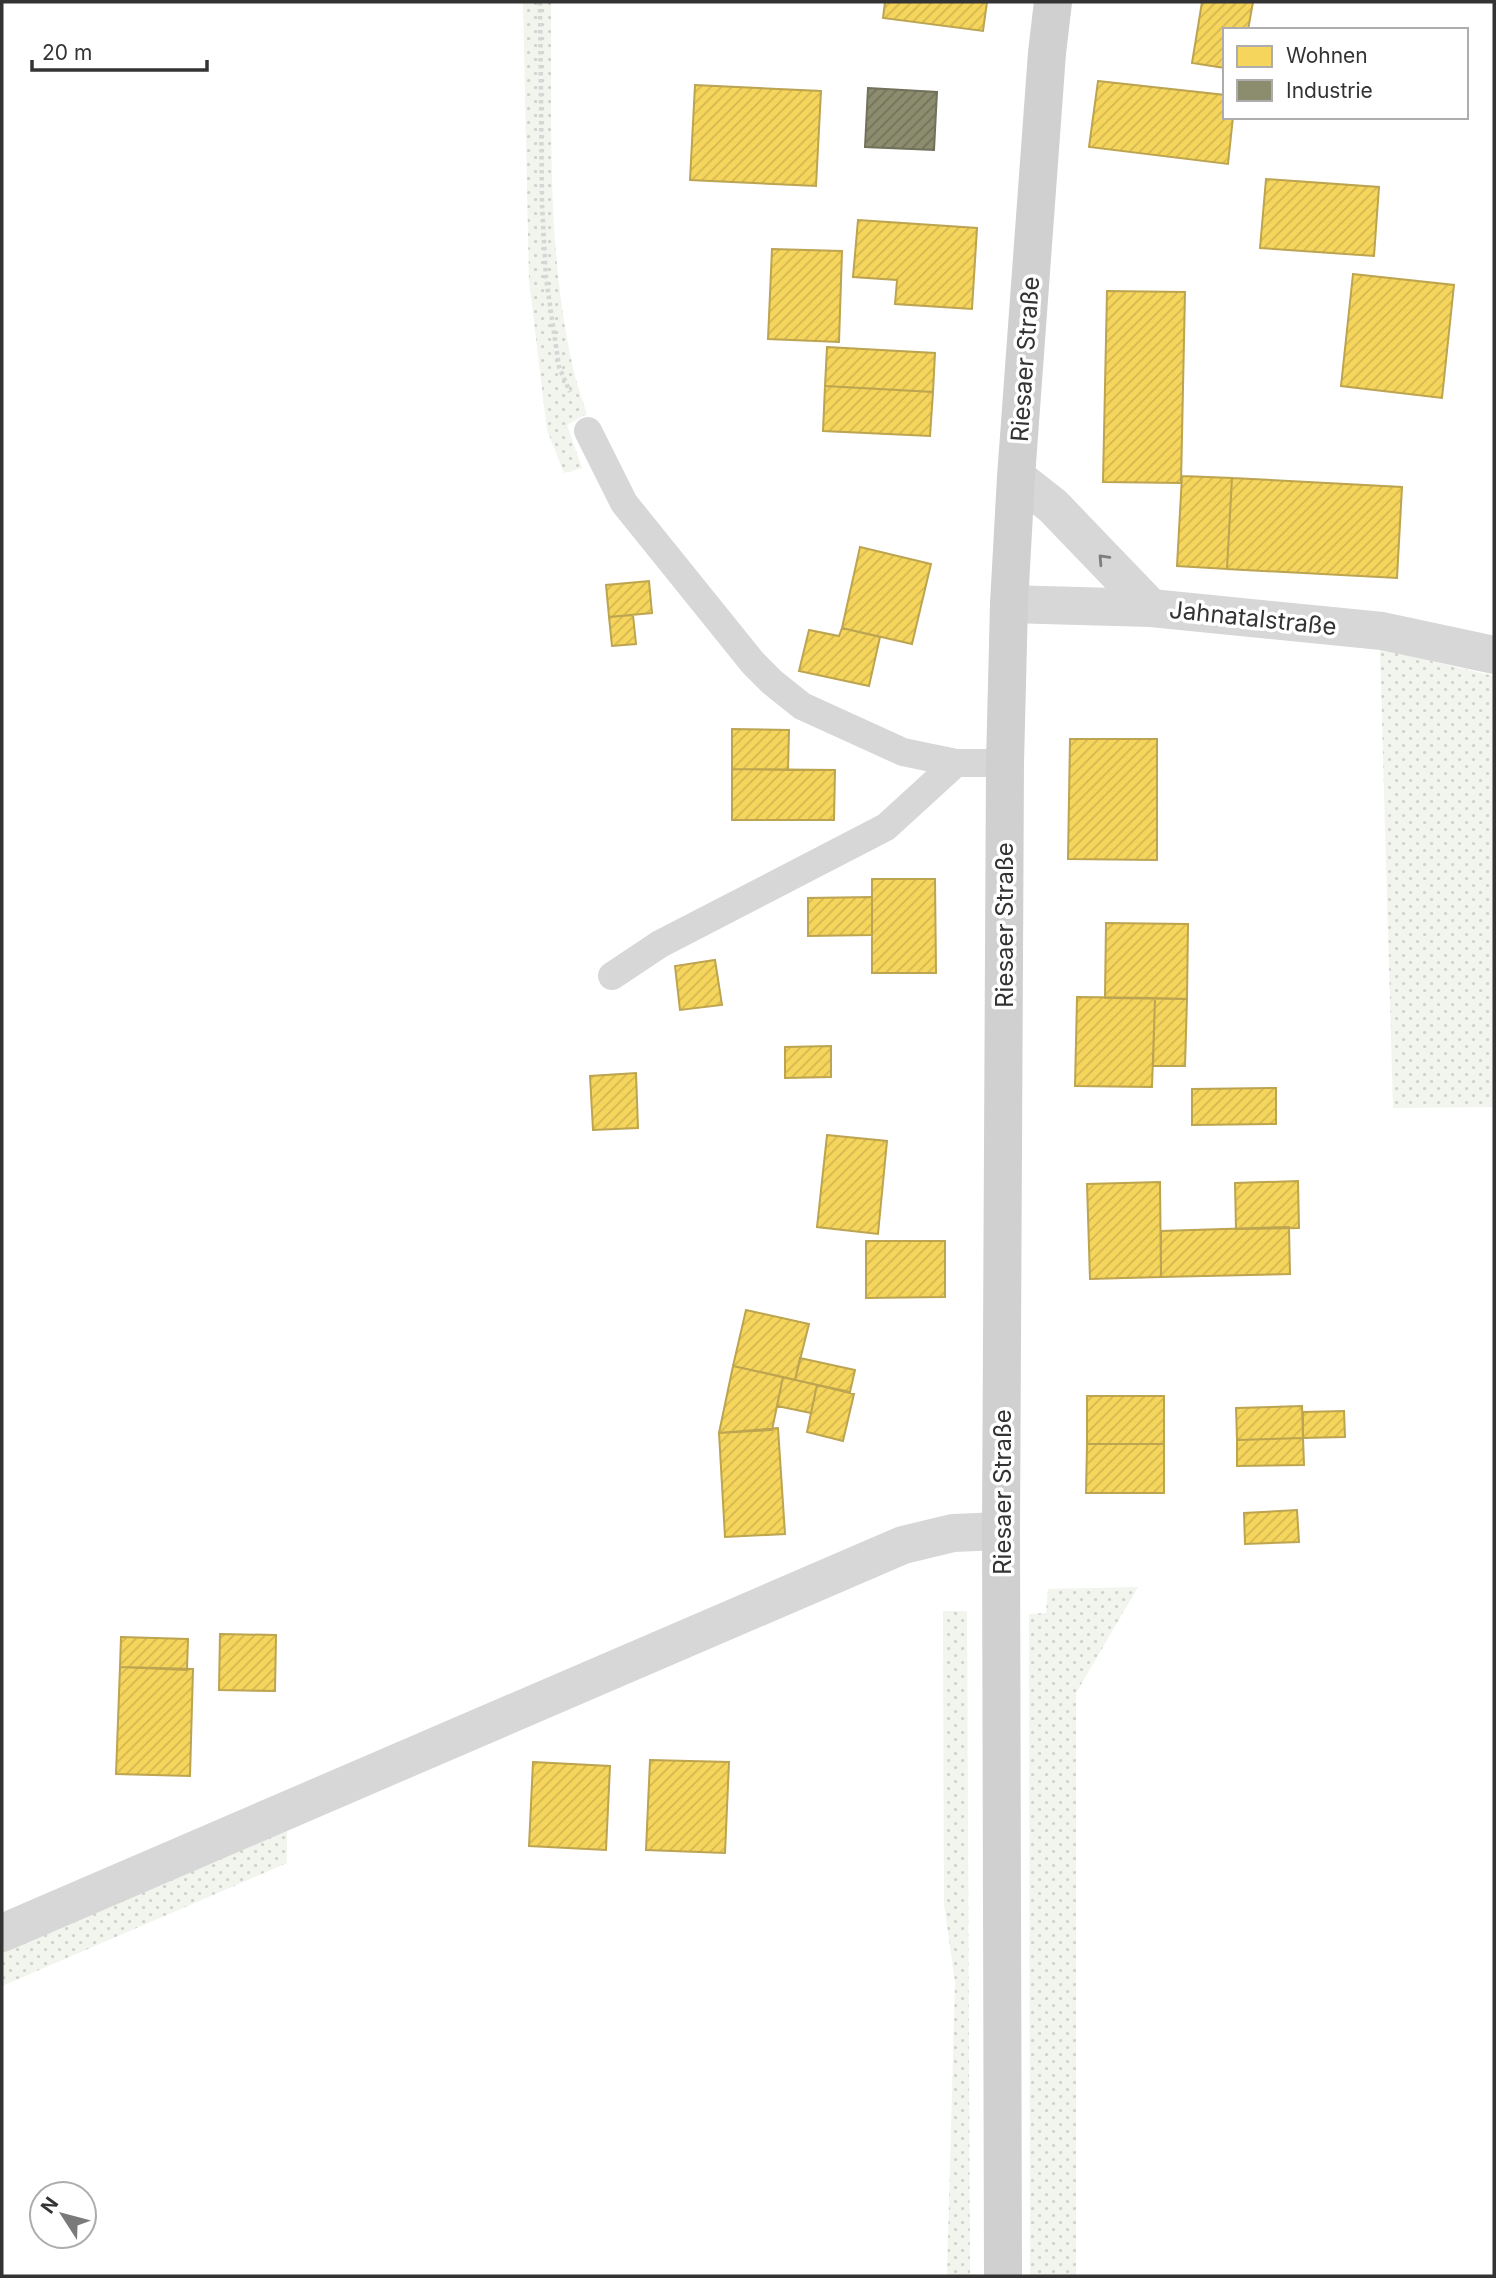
<svg xmlns="http://www.w3.org/2000/svg" width="1496" height="2278" font-family="Inter,sans-serif">
<defs>
<pattern id="grass-dots" width="8" height="8" patternUnits="userSpaceOnUse" patternTransform="scale(1.75)"><rect width="8" height="8" fill="#f1f5ed"/><path d="M2 2h.1M6 6h.1" fill="none" stroke="#cfd2cc" stroke-width="1.8" stroke-linecap="round"/></pattern>
<pattern id="homes-hatch" width="6" height="6" patternUnits="userSpaceOnUse" patternTransform="scale(1.75)"><rect width="6" height="6" fill="#f6d55c"/><path d="M-1 1l2-2M0 6l6-6M5 7l2-2" fill="none" stroke="#d3b750"/></pattern>
<pattern id="industry-hatch" width="6" height="6" patternUnits="userSpaceOnUse" patternTransform="scale(1.75)"><rect width="6" height="6" fill="#8c8c6e"/><path d="M-1 1l2-2M0 6l6-6M5 7l2-2" fill="none" stroke="#73735b"/></pattern>
</defs>
<rect width="100%" height="100%" fill="#fff"/>
<path fill="url(#grass-dots)" d="M 523,2 L 551,2 C 552,122 546,245 572,363 C 575,380 582,398 587,414 L 567,425 L 582,468 L 564,473 L 547,430 L 529,280 Z
M 1380,649 L 1494,676 L 1494,1107 L 1393,1108 Z
M 1138,1587 L 1076,1693 L 1076,2276 L 1030,2276 L 1029,1614 L 1046,1613 L 1048,1589 Z
M 943,1611 L 967,1611 L 970,2276 L 947,2276 L 955,1982 L 944,1904 Z
M 287,1828 L 287,1863 L 2,1986 L 2,1949 Z"/>
<path fill="url(#homes-hatch)" stroke="#bca450" stroke-width="2" d="M 885,2 L 987,2 L 983,31 L 883,18 Z
M 1202,2 L 1253,2 L 1248,30 L 1225,30 L 1225,68 L 1192,63 Z
M 1098,81 L 1225,95 L 1225,117 L 1233,117 L 1228,164 L 1089,147 Z
M 695,85 L 821,91 L 816,186 L 690,180 Z
M 1266,179 L 1379,187 L 1374,256 L 1260,248 Z
M 858,220 L 977,228 L 972,309 L 895,304 L 897,280 L 853,277 Z
M 772,249 L 842,251 L 839,342 L 768,339 Z
M 1353,274 L 1454,285 L 1442,398 L 1341,386 Z
M 1107,291 L 1185,292 L 1181,483 L 1103,482 Z
M 827,347 L 935,353 L 933,392 L 825,386 Z
M 825,386 L 933,392 L 930,436 L 823,431 Z
M 1182,476 L 1232,478 L 1227,569 L 1177,566 Z
M 1232,478 L 1402,487 L 1397,578 L 1227,569 Z
M 860,547 L 931,564 L 912,644 L 842,628 Z
M 649,581 L 652,613 L 609,617 L 606,585 Z
M 633,615 L 636,644 L 612,646 L 609,617 Z
M 842,628 L 880,637 L 869,686 L 799,671 L 809,630 L 839,636 Z
M 732,729 L 789,730 L 788,770 L 732,769 Z
M 1070,739 L 1157,739 L 1157,860 L 1068,859 Z
M 732,769 L 835,770 L 834,820 L 732,820 Z
M 872,879 L 935,879 L 936,973 L 872,973 Z
M 872,897 L 872,935 L 808,936 L 808,898 Z
M 1106,923 L 1188,924 L 1187,999 L 1105,998 Z
M 715,960 L 722,1005 L 680,1010 L 675,966 Z
M 1077,997 L 1155,998 L 1152,1087 L 1075,1086 Z
M 1155,998 L 1187,999 L 1185,1066 L 1153,1066 Z
M 831,1046 L 831,1077 L 785,1078 L 785,1047 Z
M 636,1073 L 638,1128 L 593,1130 L 590,1076 Z
M 1276,1088 L 1276,1124 L 1192,1125 L 1192,1089 Z
M 827,1135 L 887,1141 L 878,1234 L 817,1227 Z
M 1298,1181 L 1299,1228 L 1236,1229 L 1235,1183 Z
M 1160,1182 L 1161,1277 L 1090,1279 L 1087,1184 Z
M 1289,1227 L 1290,1274 L 1161,1277 L 1161,1231 Z
M 866,1241 L 945,1241 L 945,1297 L 866,1298 Z
M 746,1310 L 809,1324 L 795,1380 L 733,1366 Z
M 800,1358 L 855,1370 L 850,1392 L 795,1380 Z
M 733,1366 L 783,1377 L 772,1430 L 719,1433 Z
M 783,1377 L 817,1385 L 811,1413 L 777,1406 Z
M 817,1385 L 854,1394 L 843,1441 L 807,1432 Z
M 1087,1396 L 1164,1396 L 1164,1444 L 1087,1444 Z
M 1302,1406 L 1303,1438 L 1237,1440 L 1236,1408 Z
M 1344,1411 L 1345,1437 L 1303,1438 L 1303,1412 Z
M 778,1428 L 785,1534 L 725,1537 L 719,1433 Z
M 1303,1438 L 1304,1465 L 1237,1466 L 1237,1440 Z
M 1087,1444 L 1164,1444 L 1164,1493 L 1086,1493 Z
M 1297,1510 L 1299,1542 L 1245,1544 L 1244,1513 Z
M 220,1634 L 276,1635 L 275,1691 L 219,1690 Z
M 121,1637 L 188,1639 L 187,1670 L 120,1667 Z
M 120,1667 L 193,1669 L 190,1776 L 116,1774 Z
M 650,1760 L 729,1762 L 725,1853 L 646,1850 Z
M 533,1762 L 610,1766 L 606,1850 L 529,1846 Z"/>
<path fill="url(#industry-hatch)" stroke="#71715c" stroke-width="2" d="M 868,88 L 937,92 L 934,150 L 865,147 Z"/>
<g fill="none" stroke-linecap="round" stroke-linejoin="round">
<path stroke="#d6d6d6" stroke-width="4.5" stroke-dasharray="3.5 3.5" stroke-linecap="butt" d="M 540,2 L 542,205 L 546,278 L 559,367 L 570,392"/>
<path stroke="#d7d7d7" stroke-width="28" d="M 588,431 L 624,503 L 753,663 L 772,682 L 802,706 L 903,752 L 956,763 L 1005,763
M 612,976 L 660,944 L 886,827 L 956,763"/>
<path stroke="#d7d7d7" stroke-width="38" d="M 1016,477 L 1053,506 L 1151,608
M 1009,604 L 1151,608 L 1382,631 L 1494,655
M 2,1933 L 903,1545 L 953,1533 L 1001,1531"/>
<path stroke="#d0d0d0" stroke-width="38" d="M 1003,2276 L 1001,1531 L 1005,763 L 1009,604 L 1016,477 L 1047,53 L 1053,2"/>
</g>
<defs><path id="oneway-chevron" d="M-2-3.5L2.5 0L-2 3.5" fill="none" stroke-width="1.6" stroke-linecap="round" stroke-linejoin="round" transform="scale(1.75)"/></defs>
<use stroke="#7d7d7d" href="#oneway-chevron" transform="translate(1103 559) rotate(-133)"/>
<g text-anchor="middle" dominant-baseline="central" stroke-width="7" stroke-linejoin="round" paint-order="stroke">
<g font-size="24" fill="#333" stroke="#fff">
<text transform="translate(1025 359) rotate(-86)">Riesaer Straße</text>
<text transform="translate(1253 618) rotate(6)">Jahnatalstraße</text>
<text transform="translate(1004 925) rotate(-90)">Riesaer Straße</text>
<text transform="translate(1002 1492) rotate(-90)">Riesaer Straße</text>
</g>
</g>
<rect width="1496" height="2278" fill="none" stroke="#333333" stroke-width="7"/>
<rect x="1223" y="28" width="245" height="91" fill="#ffffff" stroke="#adadad" stroke-width="2"/>
<rect x="1237" y="46" width="35" height="21" fill="#f6d55c" stroke="#adadad" stroke-width="2"/>
<text x="1286" y="63" font-size="21" fill="#333333">Wohnen</text>
<rect x="1237" y="80" width="35" height="21" fill="#8c8c6e" stroke="#adadad" stroke-width="2"/>
<text x="1286" y="98" font-size="21" fill="#333333">Industrie</text>
<g transform="translate(63 2215) rotate(306)"><circle r="33" fill="#ffffff" stroke="#adadad" stroke-width="2"/>
<path d="M0-5L12 26L0 18L-12 26Z" fill="#7a7a7a"/>
<text y="-10" font-size="19" font-weight="bold" text-anchor="middle" fill="#333333">N</text>
</g>
<path d="M32 60v10h175v-10" fill="none" stroke="#333333" stroke-width="3.5"/>
<text x="42" y="60" font-size="21" fill="#333333" stroke="#ffffff" stroke-width="5" paint-order="stroke">20 m</text>
</svg>
